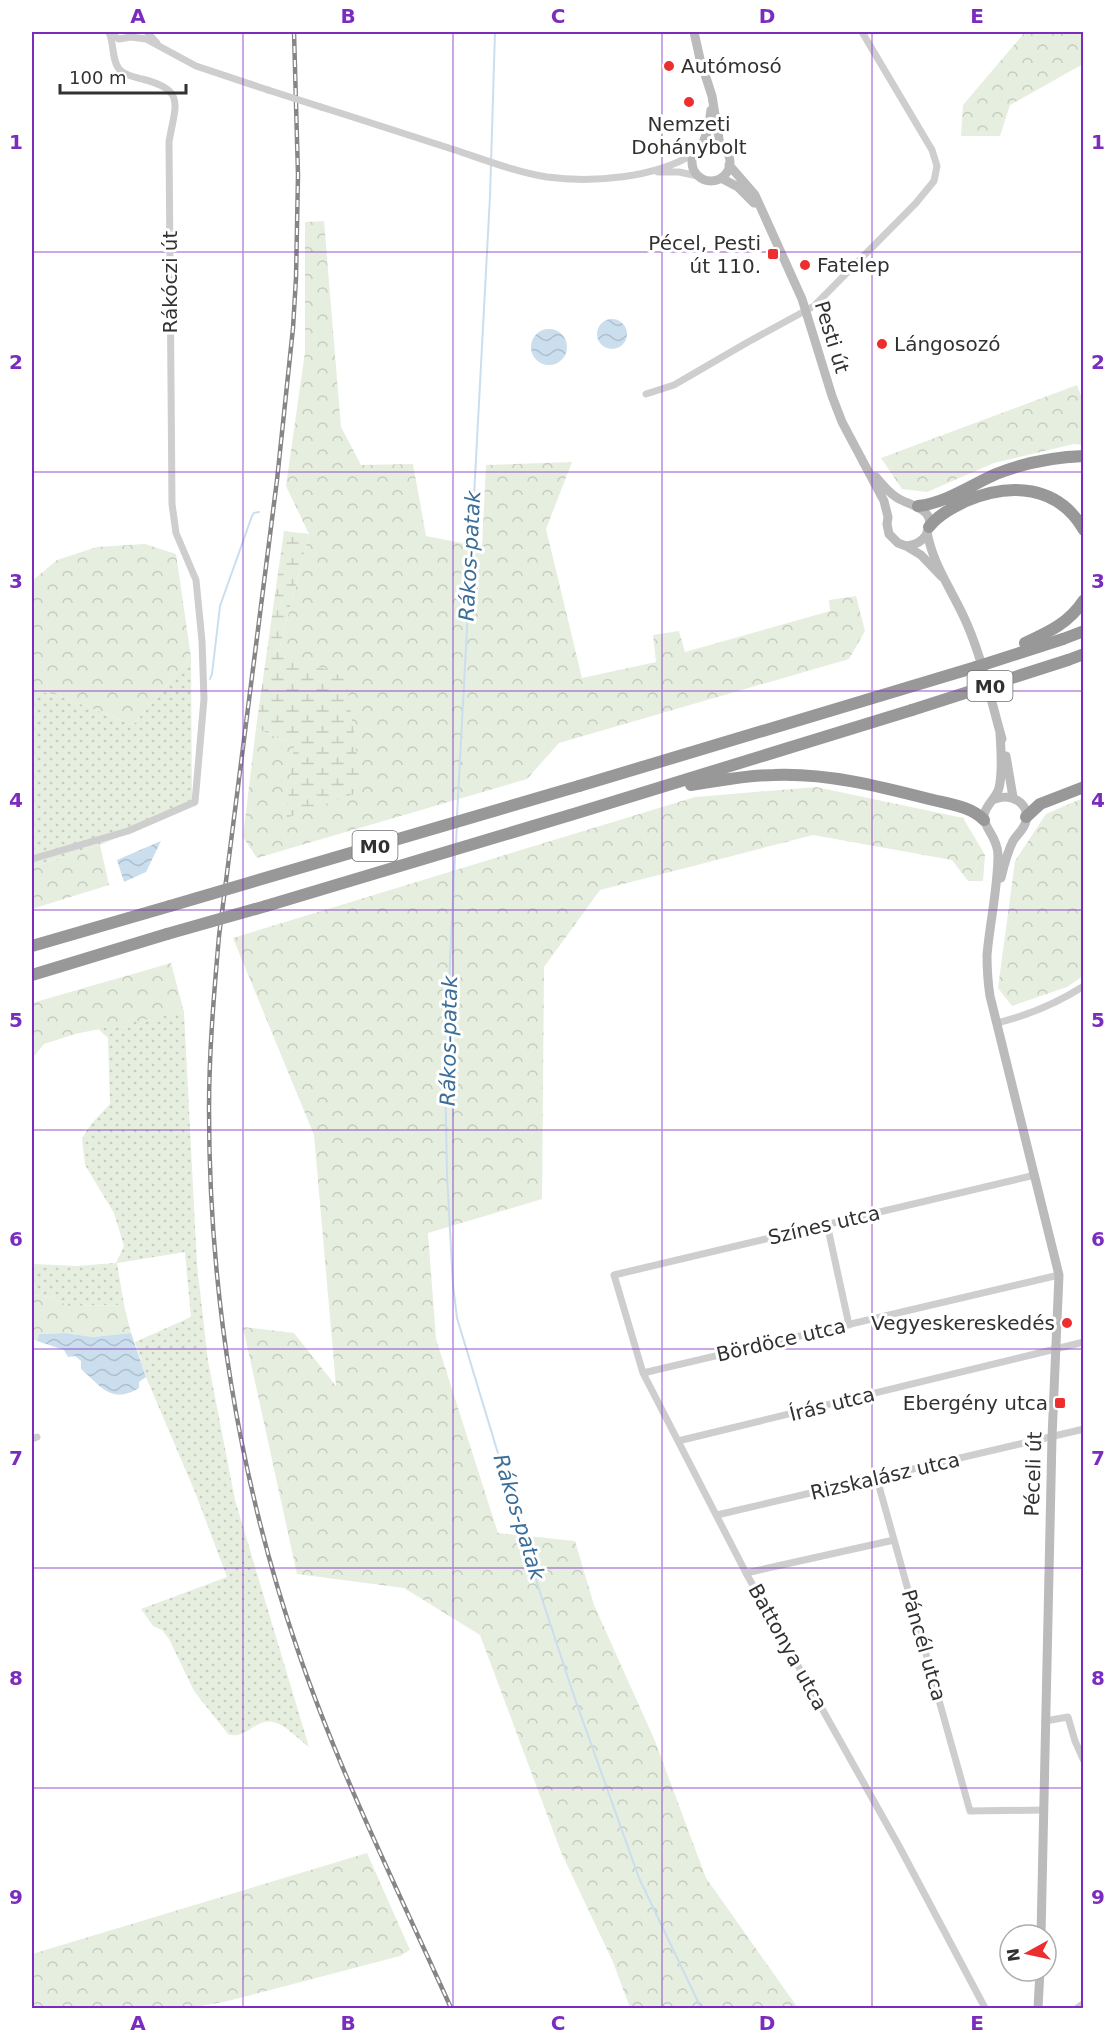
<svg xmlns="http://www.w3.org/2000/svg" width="1115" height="2040" font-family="'DejaVu Sans',sans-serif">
<defs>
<pattern id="grass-dots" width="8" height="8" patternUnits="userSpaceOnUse" patternTransform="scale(1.5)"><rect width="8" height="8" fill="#e6eedf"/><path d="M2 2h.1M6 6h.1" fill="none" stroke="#c6cdc0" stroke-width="1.8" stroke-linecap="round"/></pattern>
<pattern id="forest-crowns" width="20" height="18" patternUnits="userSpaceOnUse" patternTransform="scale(1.5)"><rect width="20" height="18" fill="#e6eedf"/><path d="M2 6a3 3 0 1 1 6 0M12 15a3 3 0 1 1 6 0" fill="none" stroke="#c6cdc0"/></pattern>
<pattern id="wetland-marsh" width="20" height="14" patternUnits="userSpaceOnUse" patternTransform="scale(1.5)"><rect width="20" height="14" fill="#e6eedf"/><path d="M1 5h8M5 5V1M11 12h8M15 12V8" fill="none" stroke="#c6cdc0"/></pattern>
<pattern id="water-waves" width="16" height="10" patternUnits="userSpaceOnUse" patternTransform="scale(1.5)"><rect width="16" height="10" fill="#cadeee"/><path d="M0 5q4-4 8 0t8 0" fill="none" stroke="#aebfcd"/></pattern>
</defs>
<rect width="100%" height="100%" fill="#fff"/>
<path fill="url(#grass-dots)" d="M 191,657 L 192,806 L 100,845 L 32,867 L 32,690 L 58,695 L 133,725 Z
M 184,1012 L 197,1265 L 208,1361 L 235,1500 L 309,1747 C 298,1739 286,1725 273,1722 C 255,1718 245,1741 228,1734 L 194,1691 L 169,1639 L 162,1630 L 153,1626 L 141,1609 L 227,1577 L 195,1492 L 146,1377 L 135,1342 L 191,1317 L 185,1252 L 117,1263 L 124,1305 L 69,1306 L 50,1297 L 32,1295 L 32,1264 L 77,1266 L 116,1263 L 124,1246 L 114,1213 L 85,1165 L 82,1138 L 92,1123 L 110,1104 L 108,1038 L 97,1028 Z"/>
<path fill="url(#forest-crowns)" d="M 1025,32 L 1083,32 L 1083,64 L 1010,105 L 1000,136 L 961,136 L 963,105 Z
M 324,221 L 341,427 L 361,465 L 413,464 L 426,536 L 482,547 L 486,465 L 572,462 L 546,529 L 582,678 L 656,662 L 653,635 L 679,631 L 685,652 L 830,611 L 829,600 L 856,596 L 865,631 L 849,659 L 559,743 L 527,779 L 257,858 L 243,837 L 256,728 L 294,745 L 362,790 L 279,650 L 309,534 L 286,486 L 305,352 L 305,222 Z
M 1077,385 L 1083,401 L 1083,445 L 1074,444 L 994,463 L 927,492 L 902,489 L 881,458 Z
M 145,544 L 176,554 L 191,657 L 133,725 L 58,695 L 32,690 L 32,581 L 57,560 L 97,547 Z
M 816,787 L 963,818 L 985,855 L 983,881 L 968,881 L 952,860 L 813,835 L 600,890 L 544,967 L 542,1199 L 428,1233 L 436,1339 L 498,1533 L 575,1541 L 594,1605 L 655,1741 L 706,1878 L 798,2008 L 630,2008 L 613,1962 L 561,1852 L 480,1635 L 404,1588 L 297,1574 L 243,1327 L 294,1333 L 336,1386 L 314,1135 L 233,938 L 695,797 Z
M 1083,798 L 1083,976 L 1067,987 L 1012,1006 L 998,988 L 1015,861 L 1046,814 Z
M 100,845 L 109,885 L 32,909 L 32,867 Z
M 171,963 L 184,1012 L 75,1034 L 44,1044 L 32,1059 L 32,1003 Z
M 32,1295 L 50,1297 L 69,1306 L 124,1305 L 131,1333 L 93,1337 L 65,1333 L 39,1334 L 37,1341 L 32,1339 Z
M 367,1853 L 410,1950 L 400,1956 L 228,2001 L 191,2008 L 32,2008 L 32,1954 Z"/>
<path fill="url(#wetland-marsh)" d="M 284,531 L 309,534 L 279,650 L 346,678 L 362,791 L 286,818 L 294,745 L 256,728 Z"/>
<path fill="url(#water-waves)" d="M597 334a15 15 0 1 1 30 0a15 15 0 1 1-30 0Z
M531 347a18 18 0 1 1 36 0a18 18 0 1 1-36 0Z
M 161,841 L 146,872 L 124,882 L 117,860 Z
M 65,1333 L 93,1337 L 131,1333 L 146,1377 L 139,1382 L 139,1388 C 111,1405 101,1386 81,1369 L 81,1361 L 75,1356 L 68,1357 L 64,1350 L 37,1341 L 39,1334 Z"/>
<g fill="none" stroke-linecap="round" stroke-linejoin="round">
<path stroke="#cadeee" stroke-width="2" d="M 210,679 L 212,674 L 220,606 L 252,516 L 254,513 L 259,512
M 457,816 L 490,196 L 495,32
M 456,843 L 457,825
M 455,855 L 445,1069 L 447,1174 L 453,1285 L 457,1318 L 543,1602 L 575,1699 L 639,1878 L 701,2008"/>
<path stroke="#cecece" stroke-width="7" d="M 147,32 L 157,43
M 109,33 L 119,39 L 131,37 L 146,39 L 196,66 L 268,90
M 321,107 C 366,121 411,136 455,150 C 485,160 516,172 547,177 C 592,183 655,178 693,154
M 658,172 L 679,172 L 698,176
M 646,394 L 674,385 L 748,342 L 814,306 L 916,203 L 934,181 L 937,166 L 932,150 L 862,32
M 32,859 L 128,831 L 195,802 L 204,699 L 202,641 L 196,580 L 176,533 L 172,504 L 169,142 C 175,105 187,90 142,79 C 135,77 126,76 120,70 C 112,62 114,46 110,35
M 996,1023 C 1027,1016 1057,1003 1084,986
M 827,1224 L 849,1325
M 643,1373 L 1059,1275
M 32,1439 L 37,1437
M 678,1441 L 1084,1342
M 877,1479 L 970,1811 L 1044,1810
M 717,1515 L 1084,1429
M 746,1573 L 894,1540
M 1045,1721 L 1068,1717 L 1075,1741 L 1084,1761
M 985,2008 L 899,1846 L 746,1573 L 643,1373 L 614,1275 L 1035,1175
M 1077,2008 L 1084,2003"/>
<path stroke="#bbb" stroke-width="9" d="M 694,32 L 700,59 L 712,96 L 720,145
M692 162a19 19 0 1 1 38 0a19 19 0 1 1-38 0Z
M 702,145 L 708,130 L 711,110
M 729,165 L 755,195 L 802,299 L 832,396 L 842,422 L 884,501 L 888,517 L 887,524 L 889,534 L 898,543 L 906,546 L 921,555 L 942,577
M 721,178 L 738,187 L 754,203
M 876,477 C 882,484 888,492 896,497 C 908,506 941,508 926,535 C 922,542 915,545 906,546
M 927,532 C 933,566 954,593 967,624 C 983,661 991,701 1002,739
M 1000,733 C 1001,751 1003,771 999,788 C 996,799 985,805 984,816 C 984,829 997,836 998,854 C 998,888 990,921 987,955 C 987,969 988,983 990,996 L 1059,1275 L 1052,1437 L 1041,1935
M 1006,756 L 1013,797
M 995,799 C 1010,793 1030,802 1026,821 C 1024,830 1017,834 1013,841 C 1007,853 1004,865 1001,878
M 1038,2008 L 1040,1971"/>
<path stroke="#989898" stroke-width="12" d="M 918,506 C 946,503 971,485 996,474 C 1024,463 1054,457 1084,456
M 929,527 C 938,515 952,508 966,501 C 1010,482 1058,485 1084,530
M 1063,639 L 1084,631
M 1025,643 C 1049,632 1069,623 1084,600
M 1068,660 L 1084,654
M 691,785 C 719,781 746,775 774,775 C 827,773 878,786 929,799 C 948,804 971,806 984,820
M 579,786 L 976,667
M 1026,817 L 1040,804 L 1084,787
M 266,906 L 577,813 L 912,710
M 32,946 L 170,906
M 32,975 L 167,934"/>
<defs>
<path id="rail" d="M 294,32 L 298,175 L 296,278 L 293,328 L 277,480 L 219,936 C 214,994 209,1051 209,1109 C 209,1291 238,1476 297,1648 C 339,1772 398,1890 451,2008"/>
</defs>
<use href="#rail" stroke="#868686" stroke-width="4.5"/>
<use href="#rail" stroke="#fff" stroke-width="2" stroke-dasharray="7" stroke-linecap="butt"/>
<path stroke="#cecece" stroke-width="7" d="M 268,90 L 321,107"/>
<path stroke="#989898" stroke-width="12" d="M 976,667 L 1063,639
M 912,710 L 1068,660
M 170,906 L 579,786
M 167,934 L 266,906"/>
</g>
<path fill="none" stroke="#7b2cbf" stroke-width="1.5" stroke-opacity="0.55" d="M 243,32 L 243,2008M 453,32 L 453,2008M 662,32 L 662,2008M 872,32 L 872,2008M 32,252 L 1084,252M 32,472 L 1084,472M 32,691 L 1084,691M 32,910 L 1084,910M 32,1130 L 1084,1130M 32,1349 L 1084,1349M 32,1568 L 1084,1568M 32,1788 L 1084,1788"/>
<g fill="#ec2e2f" stroke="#fff" stroke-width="2">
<circle cx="669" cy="66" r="6"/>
<circle cx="689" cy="102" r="6"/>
<rect x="767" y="248" width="12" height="12" rx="3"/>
<circle cx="805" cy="265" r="6"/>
<circle cx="882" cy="344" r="6"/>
<circle cx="1067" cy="1323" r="6"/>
<rect x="1054" y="1397" width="12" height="12" rx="3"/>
</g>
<g text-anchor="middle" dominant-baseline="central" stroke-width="6" stroke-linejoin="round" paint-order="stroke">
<g fill="#fff" stroke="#6f6f6f" stroke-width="1.5">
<rect x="967.5" y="671" width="45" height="30" rx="4.5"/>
<rect x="352.5" y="831" width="45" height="30" rx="4.5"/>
</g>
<g font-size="18" font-weight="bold" fill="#313131">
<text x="990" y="686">M0</text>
<text x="375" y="846">M0</text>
</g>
<g font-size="20" fill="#313131" stroke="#fff" text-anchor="start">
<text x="681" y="66">Autómosó</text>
<text x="689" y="124" text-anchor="middle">Nemzeti<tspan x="689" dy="23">Dohánybolt</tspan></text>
<text x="761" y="243" text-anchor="end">Pécel, Pesti<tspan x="761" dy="23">út 110.</tspan></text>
<text x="817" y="265">Fatelep</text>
<text x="894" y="344">Lángosozó</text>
<text x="1055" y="1323" text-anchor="end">Vegyeskereskedés</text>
<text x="1048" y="1403" text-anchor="end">Ebergény utca</text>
</g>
<g font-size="20" fill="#313131" stroke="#fff">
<text transform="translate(170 282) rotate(-90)">Rákóczi út</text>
<text transform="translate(832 337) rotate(73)">Pesti út</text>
<text transform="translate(824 1225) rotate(-13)">Színes utca</text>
<text transform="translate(781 1340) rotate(-13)">Bördöce utca</text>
<text transform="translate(832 1404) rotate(-14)">Írás utca</text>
<text transform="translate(1033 1474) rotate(-88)">Péceli út</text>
<text transform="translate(885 1476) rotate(-13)">Rizskalász utca</text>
<text transform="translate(924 1645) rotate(74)">Páncél utca</text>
<text transform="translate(788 1647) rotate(61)">Battonya utca</text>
</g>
<g font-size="21" font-style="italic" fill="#3a6d97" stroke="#fff">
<text transform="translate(470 556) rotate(-87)">Rákos-patak</text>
<text transform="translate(449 1041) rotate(-89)">Rákos-patak</text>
<text transform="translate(519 1517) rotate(73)">Rákos-patak</text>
</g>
</g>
<rect width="1115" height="2040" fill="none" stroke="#ffffff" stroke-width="66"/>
<g transform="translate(1028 1953) rotate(262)"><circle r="28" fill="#ffffff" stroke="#adadad" stroke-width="1.5"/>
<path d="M0-4.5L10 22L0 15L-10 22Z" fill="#ec2e2f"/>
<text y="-9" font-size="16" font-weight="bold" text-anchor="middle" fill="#313131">N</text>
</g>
<path d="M60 84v9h126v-9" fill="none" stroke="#313131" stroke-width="3"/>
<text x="69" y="84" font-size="18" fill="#313131" stroke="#ffffff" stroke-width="4.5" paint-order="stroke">100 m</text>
<rect x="33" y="33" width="1049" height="1974" fill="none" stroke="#7b2cbf" stroke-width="2"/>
<g font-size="20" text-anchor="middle" font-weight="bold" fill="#7b2cbf">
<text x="138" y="23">A</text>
<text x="348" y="23">B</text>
<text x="558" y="23">C</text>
<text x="767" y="23">D</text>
<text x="977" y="23">E</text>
<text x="16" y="149">1</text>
<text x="1098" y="149">1</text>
<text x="16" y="369">2</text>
<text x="1098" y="369">2</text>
<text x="16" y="588">3</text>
<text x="1098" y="588">3</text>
<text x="16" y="807">4</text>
<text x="1098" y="807">4</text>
<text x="16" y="1027">5</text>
<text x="1098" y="1027">5</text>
<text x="16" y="1246">6</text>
<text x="1098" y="1246">6</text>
<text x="16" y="1465">7</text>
<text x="1098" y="1465">7</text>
<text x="16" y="1685">8</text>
<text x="1098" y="1685">8</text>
<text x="16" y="1904">9</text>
<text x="1098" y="1904">9</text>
<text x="138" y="2030">A</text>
<text x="348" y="2030">B</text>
<text x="558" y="2030">C</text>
<text x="767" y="2030">D</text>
<text x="977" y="2030">E</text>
</g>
</svg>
